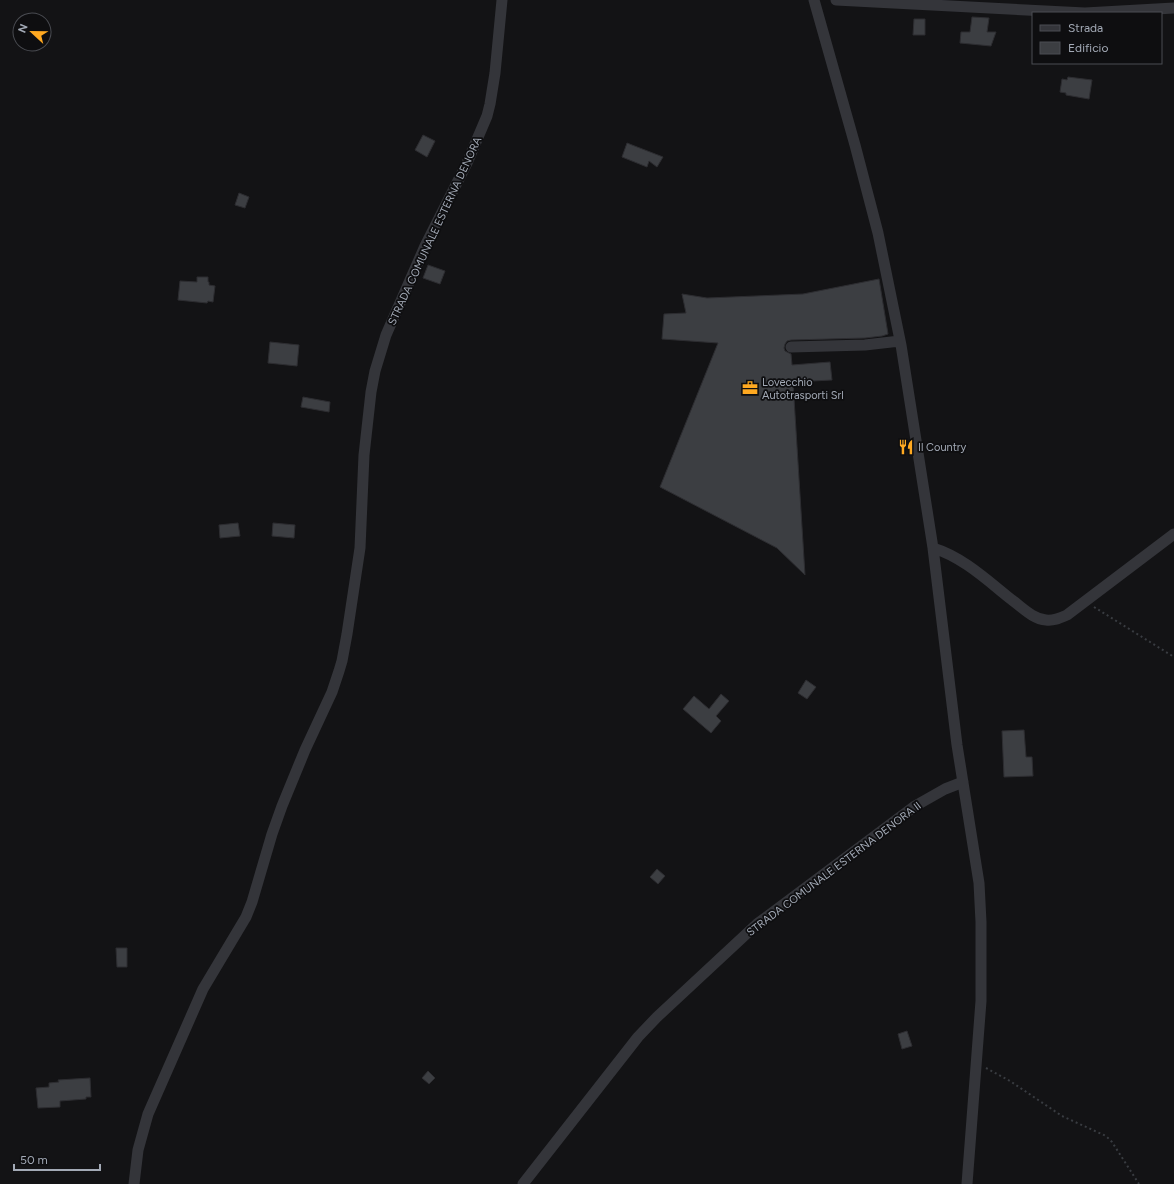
<svg xmlns="http://www.w3.org/2000/svg" width="1174" height="1184" font-family="Figtree,sans-serif">
<rect width="100%" height="100%" fill="#131315"/>
<path fill="#3c3e42" stroke="#2d2d31" d="M 972,17 L 989,18 L 987,32 L 996,32 L 991,46 L 960,43 L 961,32 L 970,32 Z
M 914,19 L 925,19 L 925,35 L 913,35 Z
M 1068,77 L 1092,80 L 1089,99 L 1066,95 L 1066,93 L 1060,92 L 1062,79 L 1067,80 Z
M 423,135 L 435,141 L 427,157 L 415,150 Z
M 627,143 L 632,145 L 663,157 L 657,167 L 649,161 L 647,167 L 622,157 Z
M 239,193 L 249,197 L 245,208 L 235,205 Z
M 428,265 L 445,271 L 440,284 L 423,278 Z
M 197,277 L 208,277 L 208,282 L 209,282 L 209,285 L 215,286 L 213,302 L 208,301 L 207,303 L 178,300 L 180,281 L 197,282 Z
M 879,279 L 888,334 L 882,336 L 865,338 L 791,340 L 787,341 L 785,344 L 784,348 L 785,351 L 791,354 L 792,365 L 830,362 L 832,380 L 793,382 L 805,575 L 777,548 L 660,487 L 718,343 L 662,339 L 664,314 L 686,313 L 682,294 L 707,298 L 803,294 Z
M 270,342 L 299,345 L 297,366 L 268,363 Z
M 303,397 L 330,402 L 329,412 L 301,407 Z
M 238,523 L 240,536 L 220,538 L 219,525 Z
M 273,523 L 295,525 L 294,538 L 272,536 Z
M 806,680 L 816,687 L 807,699 L 798,693 Z
M 721,694 L 729,701 L 716,716 L 721,721 L 711,733 L 683,709 L 694,696 L 709,709 Z
M 1024,730 L 1026,757 L 1032,757 L 1033,776 L 1004,777 L 1002,731 Z
M 657,869 L 665,876 L 658,884 L 650,877 Z
M 116,948 L 127,948 L 127,967 L 117,967 Z
M 907,1031 L 912,1046 L 902,1049 L 898,1034 Z
M 428,1071 L 435,1078 L 429,1084 L 422,1078 Z
M 90,1078 L 91,1097 L 86,1097 L 86,1099 L 60,1101 L 60,1107 L 38,1108 L 36,1088 L 49,1087 L 49,1083 L 59,1082 L 58,1080 Z"/>
<g fill="none" stroke-linecap="round" stroke-linejoin="round">
<path stroke="#393c41" stroke-width="2" stroke-dasharray="2 3" stroke-linecap="butt" d="M 1094,607 L 1174,657
M 986,1068 L 1010,1081 L 1062,1116 L 1106,1136 L 1112,1142 L 1139,1184"/>
<path stroke="#34353a" stroke-width="11" d="M 814,0 L 855,145 L 878,233 L 901,345 L 933,548 L 957,745 L 979,883 L 981,922 L 981,1001 L 967,1184
M 836,0 L 1085,13 L 1174,8
M 791,347 L 865,345 L 900,341
M 933,548 C 963,557 988,581 1012,600 C 1023,608 1033,619 1046,620 C 1054,621 1060,618 1067,615 L 1174,534
M 134,1184 L 138,1150 L 148,1114 L 203,989 L 246,917 L 252,902 L 272,834 L 282,806 L 305,750 L 332,692 L 339,671 L 342,661 L 347,634 L 360,548 L 364,455 L 371,392 L 375,371 L 386,335 L 425,246 L 467,163 L 487,116 L 490,104 L 495,73 L 502,0
M 523,1184 L 638,1037 L 657,1017 L 757,924 L 915,806 L 945,789 L 963,782"/>
</g>
<defs>
<symbol id="office-bare" viewBox="-9 -9 18 18"><path d="M-6-3h4V-5.5h4V-3h4V5H-6ZM-1-4.5V-3h2v-1.5ZM-6 0V1H6V0Z" fill="#ffa921" stroke="#0e0e10" stroke-width="2.5" paint-order="stroke"/></symbol>
<symbol id="restaurant-bare" viewBox="-9 -9 18 18"><path d="M-5-6h1v4h1v-4h1v4h1v-4h1v5L-1.5 .5V6h-2V.5L-5-1ZM5-6V6H3V1.5H1.5Q1.5-4 5-6Z" fill="#ffa921" stroke="#0e0e10" stroke-width="2.5" paint-order="stroke"/></symbol>
</defs>
<g fill-rule="evenodd">
<use href="#office-bare" x="739" y="377" width="22" height="22"/>
<use href="#restaurant-bare" x="895" y="436" width="22" height="22"/>
</g>
<g text-anchor="middle" dominant-baseline="central" stroke-width="3.5" stroke-linejoin="round" paint-order="stroke">
<g font-size="11" fill="#a3aab6" stroke="#0e0e10">
<text transform="translate(435 231) rotate(-65)">STRADA COMUNALE ESTERNA DENORA</text>
<text transform="translate(834 869) rotate(-37)">STRADA COMUNALE ESTERNA DENORA II</text>
</g>
<g font-size="11" fill="#a3aab6" stroke="#0e0e10" text-anchor="start">
<text x="762" y="382">Lovecchio<tspan x="762" dy="13">Autotrasporti Srl</tspan></text>
<text x="918" y="447">Il Country</text>
</g>
</g>
<rect x="1032" y="12" width="130" height="52" fill="#0e0e10" stroke="#4a4c52"/>
<rect x="1040" y="25" width="20" height="6" fill="#34353a" stroke="#4a4c52"/>
<text x="1068" y="32" font-size="12" fill="#a3aab6">Strada</text>
<rect x="1040" y="42" width="20" height="12" fill="#3c3e42" stroke="#4a4c52"/>
<text x="1068" y="52" font-size="12" fill="#a3aab6">Edificio</text>
<g transform="translate(32 32) rotate(292)"><circle r="19" fill="#0e0e10" stroke="#4a4c52"/>
<path d="M0-3L7 15L0 10L-7 15Z" fill="#ffa921"/>
<text y="-6" font-size="11" font-weight="bold" text-anchor="middle" fill="#a3aab6">N</text>
</g>
<path d="M14 1164v6h86v-6" fill="none" stroke="#a3aab6" stroke-width="2"/>
<text x="20" y="1164" font-size="12" fill="#a3aab6" stroke="#0e0e10" stroke-width="3" paint-order="stroke">50 m</text>
</svg>
